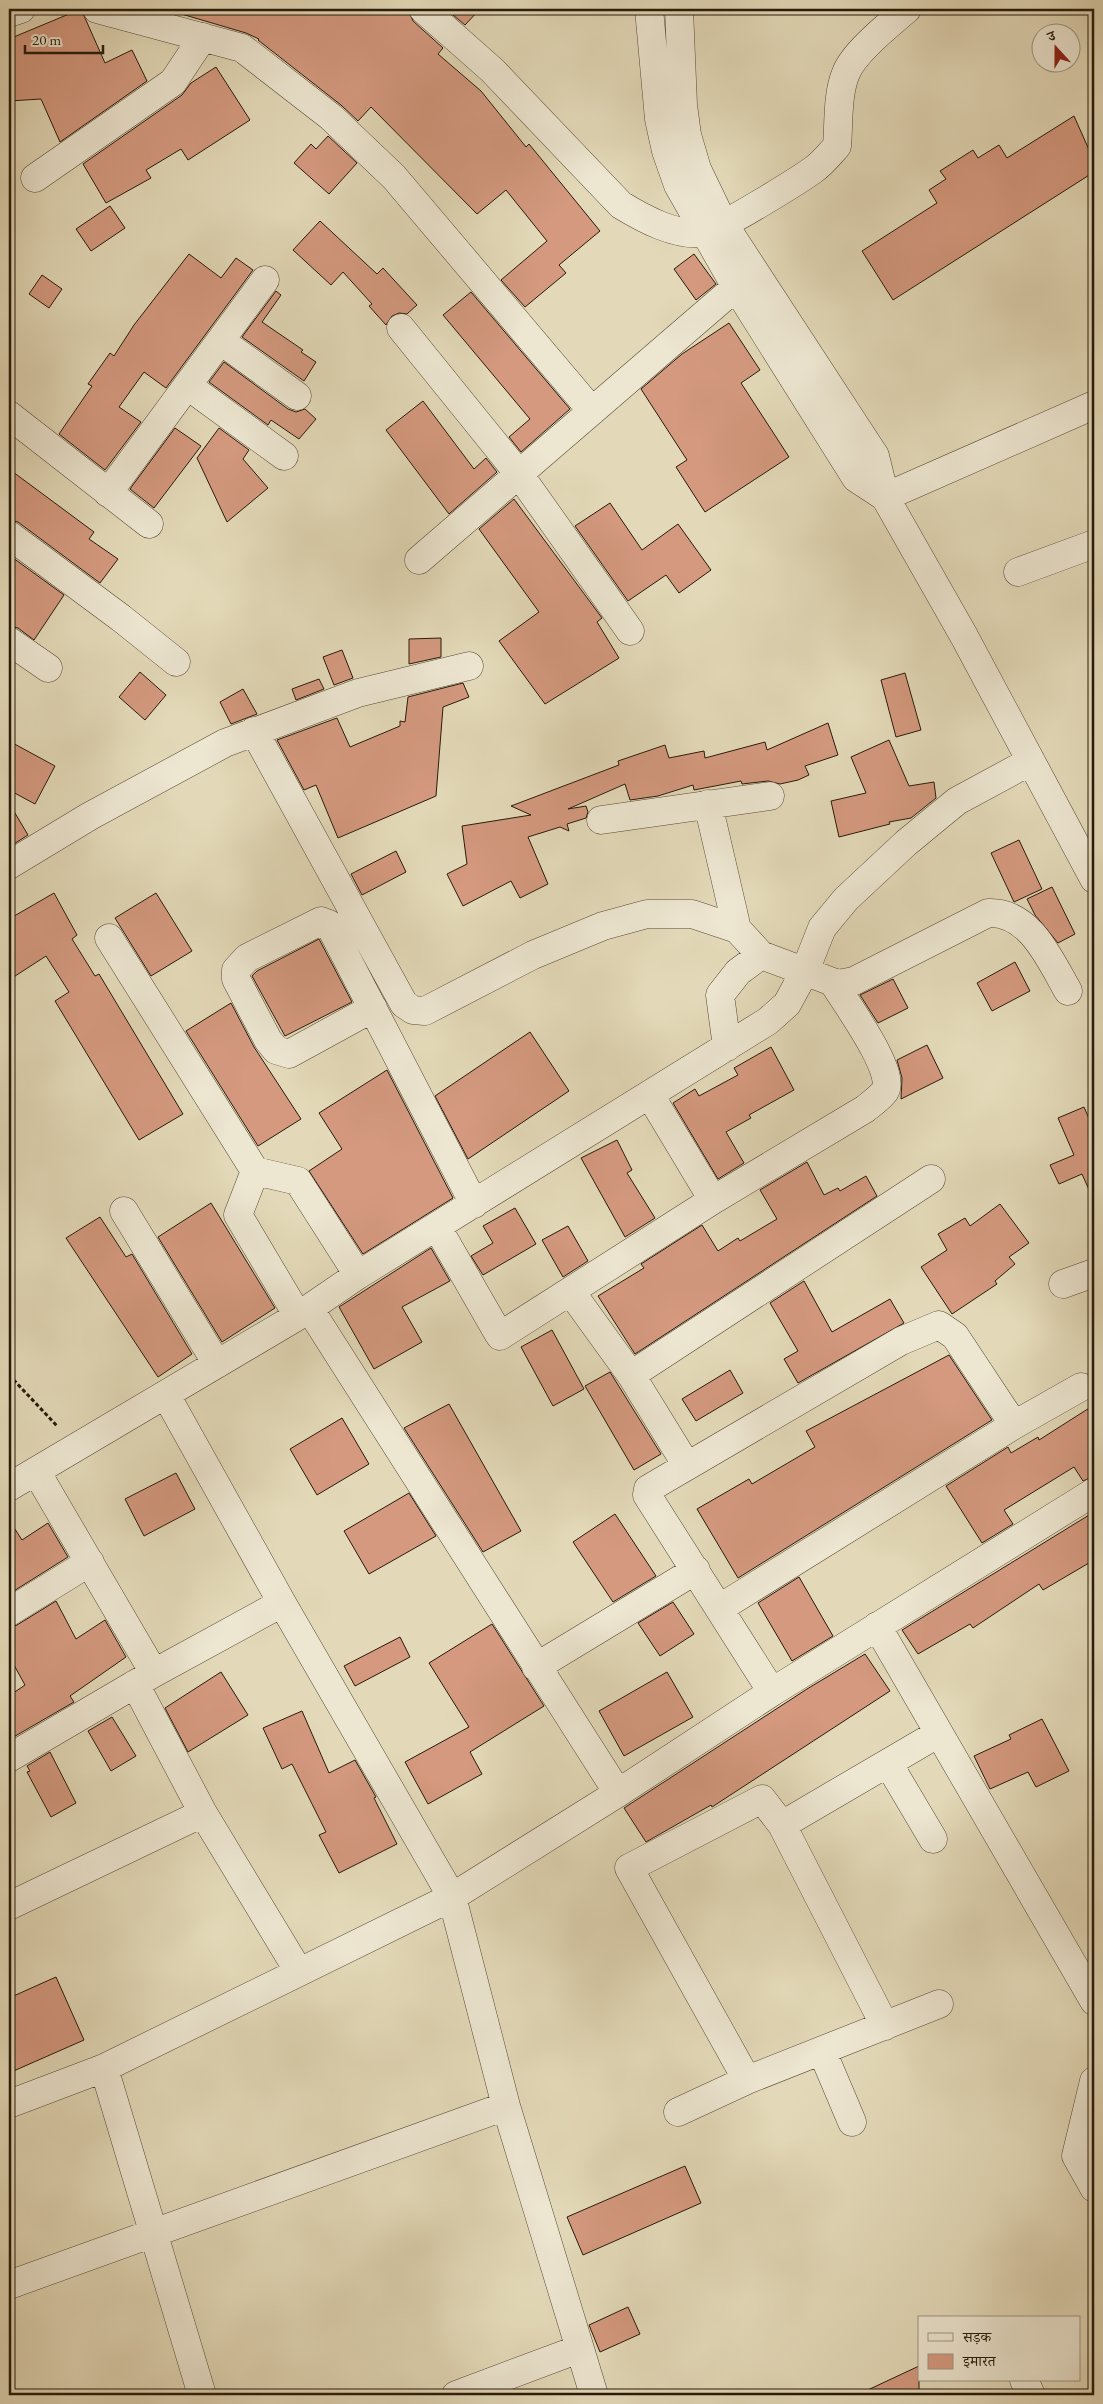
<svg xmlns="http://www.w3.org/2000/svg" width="1103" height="2404" font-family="'EB Garamond','Noto Serif Devanagari',serif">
<rect width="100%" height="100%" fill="#e3d9b8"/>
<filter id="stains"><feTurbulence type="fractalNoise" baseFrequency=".004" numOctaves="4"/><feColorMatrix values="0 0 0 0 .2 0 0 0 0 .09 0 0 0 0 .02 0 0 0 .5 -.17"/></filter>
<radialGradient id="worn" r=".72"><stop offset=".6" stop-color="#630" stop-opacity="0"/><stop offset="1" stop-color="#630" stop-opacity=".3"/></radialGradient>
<path fill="#d4997f" stroke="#271a0a" d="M 81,9 L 105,63 L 132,50 L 147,81 L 60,142 L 41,99 L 9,101 L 9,39 Z
M 178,9 L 408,9 L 413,21 L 443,48 L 438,54 L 481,91 L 526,147 L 529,144 L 600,231 L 559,265 L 566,273 L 525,307 L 501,280 L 547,241 L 506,190 L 477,214 L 371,107 L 358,121 L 341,105 L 258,40 L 259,39 L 246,33 L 178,13 Z
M 446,9 L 480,9 L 465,25 Z
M 216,67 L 250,120 L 188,160 L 181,149 L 146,170 L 151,178 L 106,203 L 83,164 L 182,95 L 191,83 Z
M 1074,116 L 1094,161 L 1094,172 L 893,300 L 862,251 L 937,203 L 929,190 L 946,179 L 940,171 L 973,150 L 978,158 L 999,145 L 1007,158 Z
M 328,136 L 357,163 L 329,194 L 294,163 L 311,144 L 316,149 Z
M 110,206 L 125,228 L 91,251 L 76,229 Z
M 320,221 L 377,274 L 383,268 L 417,305 L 407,314 L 399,313 L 392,316 L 386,325 L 369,306 L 372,304 L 343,272 L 331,285 L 293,250 Z
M 189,254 L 221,278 L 236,258 L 253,270 L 166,388 L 144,372 L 119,407 L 141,422 L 105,470 L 59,434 L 92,386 L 88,384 L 110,353 L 114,356 L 134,325 Z
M 694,254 L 716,284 L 696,300 L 674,269 Z
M 42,275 L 62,289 L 49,308 L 29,294 Z
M 276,291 L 281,295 L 262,322 L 303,350 L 301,352 L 316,362 L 304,381 L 242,337 Z
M 471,292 L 570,409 L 521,452 L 509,437 L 530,419 L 443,315 Z
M 729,323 L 760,370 L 741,383 L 789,457 L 705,512 L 676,467 L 687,460 L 641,389 L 682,354 Z
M 224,362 L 288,409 L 296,412 L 305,409 L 316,419 L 299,439 L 271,420 L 268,425 L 209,382 Z
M 423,401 L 474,469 L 486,458 L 497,472 L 449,514 L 386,430 Z
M 175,428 L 201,446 L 154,508 L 130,489 Z
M 219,428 L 249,450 L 243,459 L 268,488 L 227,522 L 197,458 Z
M 9,469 L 94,532 L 89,539 L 118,559 L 100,583 L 18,522 L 9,520 Z
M 514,499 L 602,618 L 597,622 L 619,658 L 545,704 L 499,641 L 539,612 L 479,529 Z
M 610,503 L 642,550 L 678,524 L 711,570 L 679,593 L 666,575 L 628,601 L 575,526 Z
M 9,555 L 64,595 L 34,640 L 18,628 L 9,626 Z
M 441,638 L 441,657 L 409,664 L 409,639 Z
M 342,650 L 353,678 L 334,685 L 323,657 Z
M 140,672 L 166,695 L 145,720 L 119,697 Z
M 905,673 L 921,730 L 896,737 L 881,680 Z
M 319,679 L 324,689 L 296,700 L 292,689 Z
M 463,683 L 469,697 L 443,707 L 436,796 L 338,838 L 316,785 L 304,790 L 277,740 L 337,718 L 350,747 L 400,726 L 400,721 L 405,722 L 408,697 Z
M 243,689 L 257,714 L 231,724 L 220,702 Z
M 828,723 L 838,755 L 805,766 L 809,775 L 798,780 L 780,784 L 768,781 L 742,784 L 741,781 L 694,790 L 693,785 L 658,796 L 630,800 L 625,784 L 568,809 L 586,806 L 588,812 L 586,818 L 567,824 L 569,831 L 560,827 L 528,837 L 548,884 L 520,898 L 511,881 L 463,906 L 447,874 L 467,864 L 462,826 L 531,815 L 511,806 L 619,765 L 618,761 L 665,745 L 669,758 L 704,751 L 705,758 L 765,742 L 767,750 Z
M 889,740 L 909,786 L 934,782 L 936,798 L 911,818 L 889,822 L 890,824 L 839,837 L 831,801 L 866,793 L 851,757 Z
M 9,741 L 55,766 L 35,804 L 9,790 Z
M 9,803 L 28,835 L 9,847 Z
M 1019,840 L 1042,889 L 1014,902 L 991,853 Z
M 396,851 L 406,872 L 362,895 L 351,874 Z
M 1052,887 L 1075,934 L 1058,943 L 1035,915 L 1027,899 Z
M 54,893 L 77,935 L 72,939 L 95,976 L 99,974 L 183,1114 L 139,1140 L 55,1001 L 69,992 L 46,956 L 9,980 L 9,919 Z
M 156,893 L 192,951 L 151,976 L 115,918 Z
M 319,939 L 352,1002 L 285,1036 L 252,976 L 257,971 Z
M 1015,962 L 1030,991 L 992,1011 L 977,983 Z
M 893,979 L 908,1008 L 878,1023 L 860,995 Z
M 231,1003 L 254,1047 L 301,1119 L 258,1146 L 186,1031 Z
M 530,1032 L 569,1091 L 468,1159 L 435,1096 Z
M 927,1045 L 943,1078 L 901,1099 L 902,1078 L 897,1060 Z
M 771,1047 L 794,1090 L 749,1115 L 751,1118 L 726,1132 L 744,1163 L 718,1179 L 673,1103 L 695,1089 L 699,1096 L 738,1075 L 734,1068 Z
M 387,1070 L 453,1198 L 363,1254 L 309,1171 L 342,1149 L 319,1113 Z
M 1084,1107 L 1094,1130 L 1094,1201 L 1082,1174 L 1059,1184 L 1050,1165 L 1074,1155 L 1058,1118 Z
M 617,1140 L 632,1170 L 627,1173 L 655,1218 L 625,1237 L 581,1158 Z
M 807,1162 L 824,1195 L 838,1188 L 840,1191 L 866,1176 L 877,1196 L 635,1354 L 598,1296 L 644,1268 L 641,1264 L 702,1225 L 718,1251 L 738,1238 L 740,1241 L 777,1219 L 760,1190 Z
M 211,1203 L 275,1308 L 222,1342 L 158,1237 Z
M 1000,1204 L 1029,1243 L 1009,1257 L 1015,1264 L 995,1281 L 997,1284 L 952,1314 L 921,1267 L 947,1250 L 938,1234 L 965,1218 L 970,1226 Z
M 515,1208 L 536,1244 L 483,1275 L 471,1256 L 493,1243 L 483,1226 Z
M 100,1217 L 126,1257 L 132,1254 L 192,1354 L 158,1377 L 66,1238 Z
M 568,1226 L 588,1261 L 563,1277 L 542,1240 Z
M 431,1248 L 450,1281 L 402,1307 L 422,1342 L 374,1369 L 339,1307 Z
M 804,1281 L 832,1332 L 890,1299 L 904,1323 L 798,1383 L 784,1359 L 798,1351 L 770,1303 Z
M 552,1330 L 584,1389 L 553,1406 L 521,1347 Z
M 949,1355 L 992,1420 L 738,1578 L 697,1509 L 749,1479 L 752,1484 L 815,1447 L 806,1431 Z
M 730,1370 L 743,1393 L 696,1421 L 682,1399 Z
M 610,1372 L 661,1454 L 634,1470 L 585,1386 Z
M 449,1404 L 521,1531 L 483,1552 L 404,1428 Z
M 1094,1405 L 1094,1476 L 1083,1481 L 1074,1467 L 1004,1510 L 1013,1524 L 982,1543 L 946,1486 L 1008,1447 L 1011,1453 L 1038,1437 L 1039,1440 Z
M 342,1418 L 369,1464 L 317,1495 L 290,1449 Z
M 176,1473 L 195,1509 L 144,1536 L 125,1499 Z
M 409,1493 L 436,1536 L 369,1574 L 344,1531 Z
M 1094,1512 L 1094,1560 L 1043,1590 L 1039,1584 L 973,1628 L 970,1624 L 918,1654 L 902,1630 Z
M 615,1514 L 656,1576 L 613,1602 L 573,1542 Z
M 9,1520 L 22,1540 L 48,1523 L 68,1557 L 9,1594 Z
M 799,1577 L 833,1636 L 792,1661 L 758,1603 Z
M 56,1601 L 76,1639 L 105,1620 L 126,1657 L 70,1696 L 74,1702 L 10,1739 L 9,1696 L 25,1685 L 9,1656 L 9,1628 L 17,1625 Z
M 673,1602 L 694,1634 L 660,1656 L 638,1623 Z
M 492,1624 L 544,1706 L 470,1752 L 482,1774 L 428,1804 L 405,1762 L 469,1727 L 429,1663 Z
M 400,1637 L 410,1657 L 355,1686 L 344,1666 Z
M 865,1654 L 890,1691 L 712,1807 L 711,1805 L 646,1842 L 624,1808 L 807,1689 Z
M 221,1672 L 248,1715 L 188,1752 L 165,1708 Z
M 667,1672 L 693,1717 L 624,1756 L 599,1711 Z
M 302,1711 L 329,1773 L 355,1760 L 376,1797 L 374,1798 L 397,1844 L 339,1873 L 319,1835 L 326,1832 L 292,1764 L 282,1769 L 263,1728 Z
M 112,1717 L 136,1756 L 111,1771 L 88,1731 Z
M 1042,1719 L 1069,1771 L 1036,1787 L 1028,1772 L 990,1789 L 974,1756 L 1011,1739 L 1009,1735 Z
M 50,1752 L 76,1803 L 51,1817 L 27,1772 L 30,1771 L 27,1766 Z
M 56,1977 L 84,2040 L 9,2073 L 9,1998 Z
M 685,2166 L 701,2203 L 583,2255 L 567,2217 Z
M 628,2307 L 640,2334 L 600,2352 L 589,2325 Z
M 919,2366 L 919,2395 L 857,2395 Z"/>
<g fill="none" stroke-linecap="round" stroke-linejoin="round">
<defs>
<path id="minor" d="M 97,9 L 242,48 L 331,117 L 394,177 L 592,411
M 423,9 L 492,70 L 621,205 C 644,219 675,236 703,233 C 716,232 799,180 813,170 C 822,164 830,154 837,146 C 839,123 837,94 846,73 C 854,52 890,24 907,9
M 649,9 L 659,119 L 666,151 L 678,185 L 736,287 L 856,478 L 885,497
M 679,9 L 683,105 L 687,135 L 697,169 L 723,223 L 875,456 L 885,497 L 964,636 L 1094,879
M 9,13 L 21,9
M 35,178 L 173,82 L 203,37
M 401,328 L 519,474 L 630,631
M 221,341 L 297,396
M 188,386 L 284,456
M 9,415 L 149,524
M 108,493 L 265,280
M 885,497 L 1094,405
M 9,535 L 121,618 L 176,662
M 419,560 L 736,287
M 1018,572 L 1094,544
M 9,641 L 48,668
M 254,731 L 404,1004 L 413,1010 L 425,1011 L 533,955 L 603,926 L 647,914 L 692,914 L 737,929 L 761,955 L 838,984 L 854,981 L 988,913 C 1030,911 1050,960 1068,991
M 708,804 L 737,929
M 601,820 L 770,796
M 9,865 L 90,816 L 225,743 L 358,693 L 469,666
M 109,938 L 255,1171 L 238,1215 L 298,1316
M 373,1008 L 289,1054 L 276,1050 L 268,1040 L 236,979 L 236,970 L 247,958 L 321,921 L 329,924 L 474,1204
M 727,1047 L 720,995 L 738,972 L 761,955
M 650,1095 L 713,1200
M 255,1171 L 298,1181 L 358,1275
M 124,1211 L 217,1364
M 437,1227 L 498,1333 L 500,1336 L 503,1334 L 713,1200 L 865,1109 C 871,1104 880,1098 885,1091 C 897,1072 844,1001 833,982
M 1063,1284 L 1094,1273
M 571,1292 L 631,1375 L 687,1466
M 309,1308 L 618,1793
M 631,1375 L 931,1179
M 166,1395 L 282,1603 L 452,1897 L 506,2106 L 594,2395
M 36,1471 L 154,1673
M 9,1487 L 298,1316 L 358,1275 L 768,1021 L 787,1004 L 805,971 L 822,928 L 846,899 L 906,843 L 957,801 L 1031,761
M 720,1608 L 1014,1425 L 1081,1387
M 9,1612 L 90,1562
M 877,1626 L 1094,2001
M 536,1667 L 696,1570
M 135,1684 L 203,1813 L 299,1972
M 772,1692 L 647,1495 L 648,1489 L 901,1341 L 939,1325 L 955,1336 L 1014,1425
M 9,1758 L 154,1673 L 282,1603
M 888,1763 L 933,1839
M 782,1825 L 939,1733
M 9,1906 L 203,1813
M 822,2051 L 852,2122
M 104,2068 L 202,2395
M 747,2080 L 629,1868 L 762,1799 L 782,1825 L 885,2026
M 1094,2081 L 1076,2156 L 1094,2188
M 9,2104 L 104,2068 L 452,1897 L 618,1793 L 772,1692 L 1094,1492
M 678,2112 L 747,2080 L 939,2004
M 9,2285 L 506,2106
M 1024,2380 L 1031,2395
M 456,2395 L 579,2349"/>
</defs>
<use href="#minor" stroke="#564a36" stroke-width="29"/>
<path stroke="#271a0a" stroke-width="3" stroke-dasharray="4 2.5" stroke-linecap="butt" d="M 9,1375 L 58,1427"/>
<use href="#minor" stroke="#ede6d1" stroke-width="28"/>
</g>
<rect width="1103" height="2404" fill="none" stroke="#e3d9b8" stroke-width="30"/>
<rect x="10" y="10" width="1083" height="2384" fill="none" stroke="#271a0a" stroke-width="2.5"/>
<rect x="15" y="15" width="1073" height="2374" fill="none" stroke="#271a0a"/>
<rect x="918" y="2316" width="162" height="65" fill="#ede6d1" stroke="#9e9481"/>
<rect x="928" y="2333" width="25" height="8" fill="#ede6d1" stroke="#9e9481"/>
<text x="963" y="2342" font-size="15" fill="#271a0a">सड़क</text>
<rect x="928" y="2354" width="25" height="15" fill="#d4997f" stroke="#9e9481"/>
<text x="963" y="2366" font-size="15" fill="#271a0a">इमारत</text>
<g transform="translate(1056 48) rotate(339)"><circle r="24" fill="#ede6d1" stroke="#9e9481"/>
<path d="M0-4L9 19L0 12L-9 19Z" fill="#8f2418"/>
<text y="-8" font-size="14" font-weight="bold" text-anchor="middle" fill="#271a0a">उ</text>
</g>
<path d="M25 45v8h78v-8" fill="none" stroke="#271a0a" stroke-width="2.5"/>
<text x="32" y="45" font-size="15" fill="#271a0a" stroke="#ede6d1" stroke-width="4" paint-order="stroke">20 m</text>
<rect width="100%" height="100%" filter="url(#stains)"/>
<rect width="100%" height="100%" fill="url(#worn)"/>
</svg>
